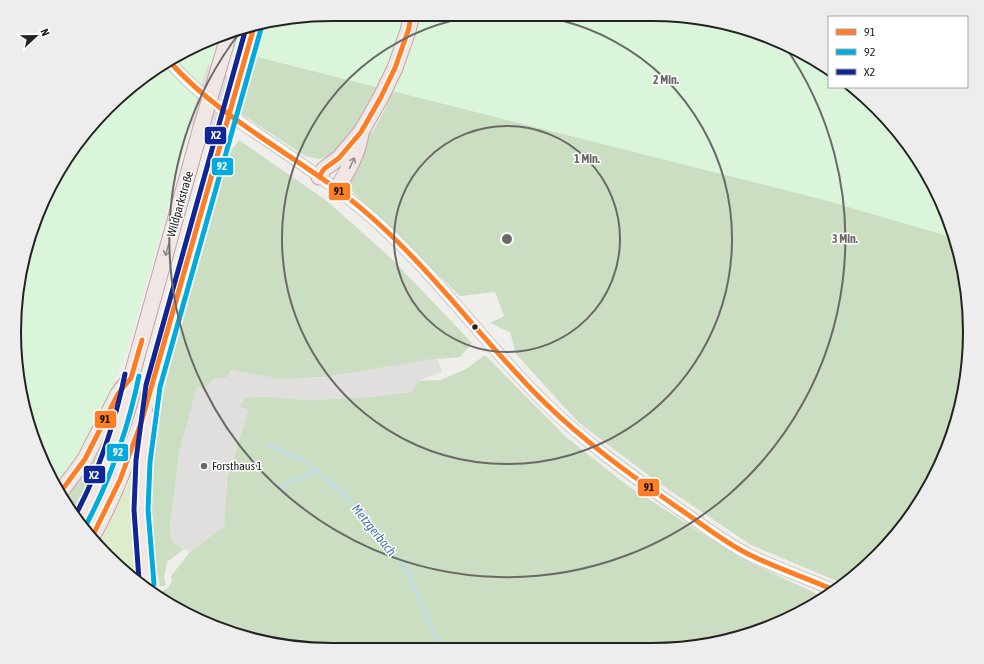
<svg xmlns="http://www.w3.org/2000/svg" width="984" height="664" font-family="'Asap Condensed',sans-serif">
<rect width="100%" height="100%" fill="#f0eeeb"/>
<path fill="#ddeccb" d="M 138,455 L 142,582 L 107,557 L 97,543 L 128,485 Z"/>
<path fill="#cbdec1" d="M 332,14 L 386,75 L 346,144 L 329,157 L 319,159 L 305,156 L 241,114 L 266,25 Z
M 652,14 L 714,20 L 793,47 L 829,73 L 829,87 L 849,87 L 877,107 L 916,155 L 946,210 L 964,270 L 970,332 L 964,394 L 946,453 L 917,508 L 877,557 L 844,584 L 751,545 L 656,481 L 578,422 L 516,354 L 510,332 L 490,323 L 504,316 L 495,292 L 460,296 L 354,193 C 352,190 350,188 350,184 C 348,173 365,143 370,132 L 372,133 L 383,113 L 407,59 Z
M 239,140 L 327,201 L 393,260 L 472,343 L 460,357 C 401,361 344,379 285,379 C 269,379 247,373 231,370 L 226,378 L 214,379 L 205,389 L 197,387 L 179,454 L 170,528 L 172,541 L 184,549 L 167,562 L 164,578 L 166,585 L 164,586 L 160,586 L 158,575 L 155,575 L 152,560 L 154,560 C 150,549 150,538 149,526 C 147,492 150,456 155,422 L 230,152 Z
M 485,355 L 566,437 L 628,486 L 739,557 L 825,598 L 774,626 L 714,644 L 652,650 L 332,650 L 270,644 L 191,617 L 162,596 L 162,591 L 168,588 L 172,581 L 171,576 L 190,552 L 224,526 L 227,479 L 248,410 L 239,406 L 246,398 L 255,396 L 311,400 L 367,397 L 412,392 L 418,381 L 441,380 L 466,369 Z
M 117,417 L 95,475 L 75,515 L 63,499 L 113,418 Z"/>
<path fill="#daf5da" d="M 332,14 L 652,14 L 714,20 L 793,47 L 829,73 L 829,87 L 849,87 L 877,107 L 916,155 L 946,210 L 954,238 L 824,200 L 237,52 L 208,64 C 190,126 173,187 156,250 C 142,298 130,347 110,394 C 96,427 77,458 55,487 L 20,394 L 15,311 L 38,211 L 80,138 L 155,68 L 230,31 Z"/>
<path fill="#e0dfde" d="M 437,358 L 442,372 L 418,381 L 412,392 L 367,397 L 311,400 L 255,396 L 246,398 L 239,406 L 248,410 L 227,479 L 224,526 L 190,552 L 172,541 L 170,528 L 179,454 L 197,387 L 205,388 L 214,379 L 226,378 L 231,370 L 283,379 L 319,378 Z"/>
<path fill="#dedddd" d="M 208,64 L 248,90 L 230,152 L 190,124 Z
M 115,381 L 162,400 L 156,422 L 105,405 Z"/>
<g fill="none" stroke-linecap="round" stroke-linejoin="round">
<path stroke="#bfdbe3" stroke-width="3" d="M 268,445 L 303,460 L 343,493 L 373,525 L 408,573 L 442,650
M 279,487 L 317,471"/>
<defs>
<path id="tertiary" d="M 169,61 C 195,92 229,115 262,137 C 299,162 336,187 370,216 C 433,271 482,340 541,399 C 583,441 631,475 679,509 C 702,524 724,542 748,554 C 776,568 807,578 836,591"/>
<path id="trunk" d="M 218,71 L 230,31
M 238,84 L 254,27
M 319,177 L 324,169 L 339,158 L 361,132 L 381,97 L 395,68 L 408,31 L 412,14
M 336,190 C 347,172 358,155 361,133
M 59,494 L 85,459 L 118,394 L 128,381
M 80,522 C 105,477 122,428 131,378 L 200,131
M 92,537 C 128,473 148,400 168,329 C 186,268 203,207 221,145
M 147,585 C 139,527 141,476 148,418"/>
</defs>
<use href="#tertiary" stroke="#c9c8c7" stroke-width="13"/>
<use href="#trunk" stroke="#c5a2ac" stroke-width="17"/>
<use href="#tertiary" stroke="#fdfcfc" stroke-width="11"/>
<use href="#trunk" stroke="#f0e6e4" stroke-width="15"/>
<defs>
<path id="trunk-bridge" d="M 200,131 L 218,71
M 221,145 L 238,84"/>
</defs>
<use href="#trunk-bridge" stroke="#c5a2ac" stroke-width="17" stroke-linecap="butt"/>
<use href="#trunk-bridge" stroke="#f0e6e4" stroke-width="15"/>
<defs>
<path id="bus-1" d="M 169,61 C 226,125 307,160 370,216 C 433,271 482,340 541,399 C 585,443 636,479 687,514 C 707,528 726,543 748,554 C 776,568 807,578 836,591
M 319,177 L 324,169 L 339,158 L 361,132 L 381,97 L 395,68 L 408,31 L 412,14
M 59,494 L 85,459 L 118,394 L 131,378 L 142,340
M 92,537 L 120,480 L 142,420 L 254,27"/>
<path id="bus-2" d="M 86,525 C 111,478 128,429 139,376
M 154,584 L 148,510 L 150,462 L 160,387 L 261,29"/>
<path id="bus-3" d="M 75,516 C 99,471 115,423 125,374
M 139,580 L 134,510 L 136,460 L 146,385 L 246,28"/>
</defs>
<use href="#bus-1" stroke="#fff" stroke-width="8"/>
<use href="#bus-2" stroke="#fff" stroke-width="8"/>
<use href="#bus-3" stroke="#fff" stroke-width="8"/>
<use href="#bus-1" stroke="#ff7d24" stroke-width="5"/>
<use href="#bus-2" stroke="#03aadd" stroke-width="5"/>
<use href="#bus-3" stroke="#102694" stroke-width="5"/>
</g>
<defs><path id="oneway-shaft" d="M-6 0H5M1.5-3L5.5 0L1.5 3" fill="none" stroke-width="1.6" stroke-linecap="round" stroke-linejoin="round"/></defs>
<g stroke="#938e8d">
<use href="#oneway-shaft" transform="translate(352 163) rotate(-65)"/>
<use href="#oneway-shaft" transform="translate(167 250) rotate(106)"/>
</g>
<g fill="none" stroke="#6a6968" stroke-width="2">
<circle cx="507" cy="239" r="113"/>
<path d="M509 14A225 225 0 1 1 505 14"/>
<path d="M784 45A338 338 0 1 1 241 31"/>
</g>
<circle fill="#222" stroke="#fff" stroke-width="1.5" cx="475" cy="327" r="3.5"/>
<circle fill="#6a6968" stroke="#fff" stroke-width="1.5" cx="204" cy="466" r="4"/>
<g text-anchor="middle" dominant-baseline="central" stroke-width="3" stroke-linejoin="round" paint-order="stroke">
<g font-size="12" fill="#222" stroke="#fff">
<text transform="translate(180 204) rotate(-74)">Wildparkstraße</text>
</g>
<g font-size="12" fill="#222" stroke="#fff" text-anchor="start">
<text x="212" y="466">Forsthaus 1</text>
</g>
<g font-size="13" font-style="italic" fill="#4a7aab" stroke="#fff">
<text transform="translate(374 530) rotate(51)">Metzgerbach</text>
</g>
</g>
<path d="M0 0H984V664H0ZM332 21H652A311 311 0 0 1 963 332V332A311 311 0 0 1 652 643H332A311 311 0 0 1 21 332V332A311 311 0 0 1 332 21Z" fill="#ededed" fill-rule="evenodd"/>
<path fill="none" stroke="#222" stroke-width="2" d="M332 21H652A311 311 0 0 1 963 332V332A311 311 0 0 1 652 643H332A311 311 0 0 1 21 332V332A311 311 0 0 1 332 21Z"/>
<circle cx="507" cy="239" r="6" fill="#6a6968" stroke="#fff" stroke-width="2"/>
<g font-size="12" text-anchor="middle" font-weight="bold" fill="#6a6968" stroke="#fff" stroke-width="3" stroke-linejoin="round" paint-order="stroke">
<text x="666" y="84">2 Min.</text>
<text x="587" y="163">1 Min.</text>
<text x="845" y="243">3 Min.</text>
</g>
<g stroke="#fff" stroke-width="1.5">
<rect x="204" y="126" width="23" height="19" rx="4" fill="#102694"/>
<rect x="211" y="157" width="23" height="19" rx="4" fill="#03aadd"/>
<rect x="328" y="182" width="23" height="19" rx="4" fill="#ff7d24"/>
<rect x="94" y="410" width="23" height="19" rx="4" fill="#ff7d24"/>
<rect x="106" y="443" width="23" height="19" rx="4" fill="#03aadd"/>
<rect x="83" y="465" width="23" height="19" rx="4" fill="#102694"/>
<rect x="637" y="478" width="23" height="19" rx="4" fill="#ff7d24"/>
</g>
<g font-size="11" text-anchor="middle" font-weight="bold" fill="#fff">
<text x="216" y="139">X2</text>
<text x="222" y="170">92</text>
<text x="118" y="456">92</text>
<text x="94" y="479">X2</text>
</g>
<g font-size="11" text-anchor="middle" font-weight="bold" fill="#111">
<text x="339" y="195">91</text>
<text x="105" y="423">91</text>
<text x="649" y="491">91</text>
</g>
<rect x="828" y="16" width="140" height="72" fill="#ffffff" stroke="#a7a7a7"/>
<rect x="836" y="29" width="20" height="6" fill="#ff7d24" stroke="#a7a7a7"/>
<text x="864" y="36" font-size="12" fill="#222222">91</text>
<rect x="836" y="49" width="20" height="6" fill="#03aadd" stroke="#a7a7a7"/>
<text x="864" y="56" font-size="12" fill="#222222">92</text>
<rect x="836" y="69" width="20" height="6" fill="#102694" stroke="#a7a7a7"/>
<text x="864" y="76" font-size="12" fill="#222222">X2</text>
<g transform="translate(36 36) rotate(68)" stroke="#ffffff" stroke-width="3" paint-order="stroke">
<path d="M0-3L7 15L0 10L-7 15Z" fill="#222222"/>
<text y="-6" font-size="11" font-weight="bold" text-anchor="middle" fill="#222222">N</text>
</g>
</svg>
